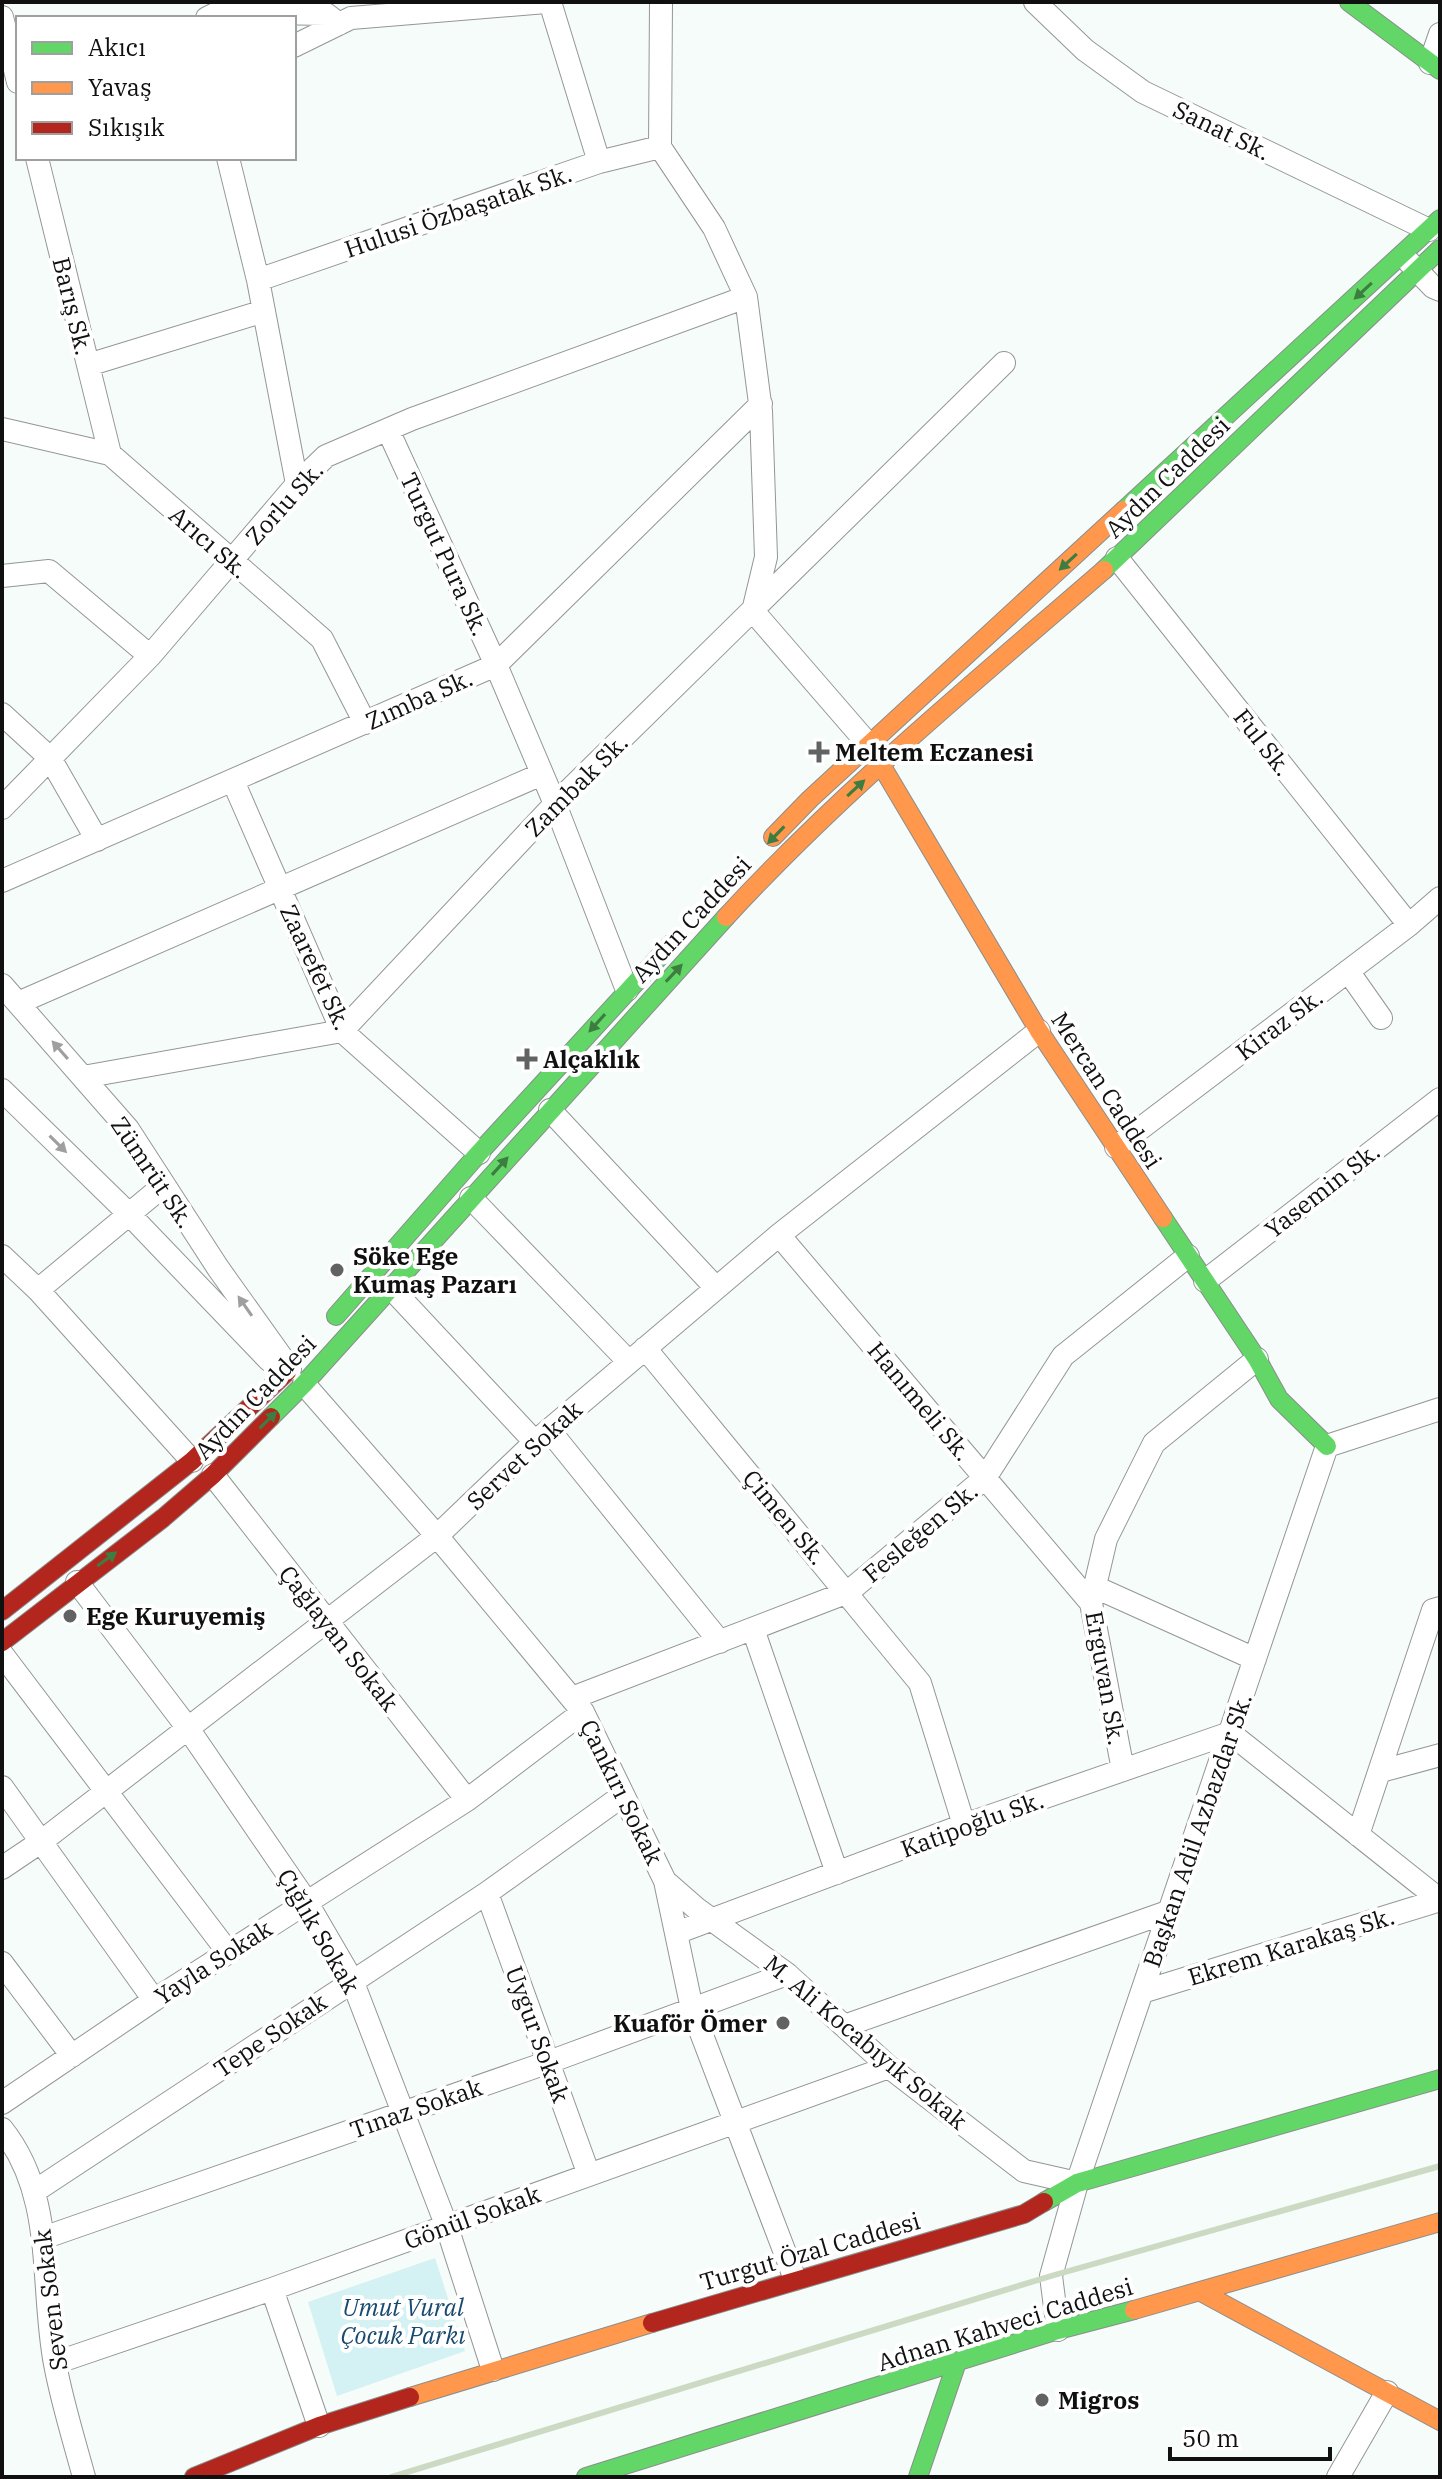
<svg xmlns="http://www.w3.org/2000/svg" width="1442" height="2479" font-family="'IBM Plex Serif',serif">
<rect width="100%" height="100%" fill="#f6fcf9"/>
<path fill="#d4f1f4" d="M 435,2258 L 465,2351 L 337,2396 L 308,2302 Z"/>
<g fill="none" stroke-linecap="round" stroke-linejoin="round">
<defs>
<path id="street" d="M 550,2 L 599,162
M 661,2 L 660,147 L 714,228 L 746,297 L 761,411 L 766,557 L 753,611 L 869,745
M 1035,2 L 1085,50 L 1143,92 L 1429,230
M 2,17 L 18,82
M 207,18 L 219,12 L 326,14 L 339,24
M 294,46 L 351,18 L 546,2
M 1430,63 L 1440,34
M 37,158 L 110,454
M 228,158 L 258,280 L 297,484
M 1409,262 L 1433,287 L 1440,290
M 258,280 L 599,162 L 660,147
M 88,365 L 264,311
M 2,429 L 110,454 L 322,639 L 365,723
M 388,430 L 496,665 L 555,804 L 627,990
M 1117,558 L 1409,925
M 2,576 L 49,571 L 150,656
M 2,714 L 50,758 L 97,840
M 233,781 L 342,1031 L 479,1153
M 2,808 L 150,656 L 297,484 L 326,456 L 412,419 L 746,297
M 2,881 L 496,665 L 761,404
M 1348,971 L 1381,1018
M 2,985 L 128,1129 L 218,1268 L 290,1369
M 18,1003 L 542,774
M 83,1077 L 342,1031 L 555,804 L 1004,363
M 2,1090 L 130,1215 L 269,1360 L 274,1363
M 550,1110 L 716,1288
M 1116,1147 L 1409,925 L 1440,898
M 471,1198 L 629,1362
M 779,1235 L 1091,1603
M 2,1256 L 38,1290 L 192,1461
M 1205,1281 L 1440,1099
M 391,1288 L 535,1442
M 38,1290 L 163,1186
M 645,1348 L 920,1683 L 964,1825
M 304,1384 L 437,1536 L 583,1712 L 665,1881 L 692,2009 L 795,2279
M 549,1430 L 720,1642
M 213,1475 L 467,1800
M 77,1582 L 187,1727 L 306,1901 L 352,1980 L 447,2227 L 493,2370
M 1095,1587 L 1255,1659
M 753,1629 L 837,1873
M 2,1654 L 228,1952
M 572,1698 L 848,1592 L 985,1478 L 1063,1356 L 1188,1256
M 1123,1770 L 1091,1603 L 1106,1539 L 1154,1443 L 1257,1359
M 1381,1771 L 1440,1755
M 2,1787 L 154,2000
M 1358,1835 L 1433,1610 L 1440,1608
M 2,1868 L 42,1841 L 437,1536 L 535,1442 L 779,1235 L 1039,1031
M 665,1881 L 697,1909 L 787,1974 L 889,2067 L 1024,2171 L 1077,2183
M 487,1893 L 589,2175
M 676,1933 L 964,1825 L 1230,1733 L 1440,1900
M 2,1963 L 72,2056
M 1142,1992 L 1440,1900
M 844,2026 L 1170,1911
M 2,2103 L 154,2000 L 467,1800 L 583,1712
M 2,2129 C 56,2196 40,2285 55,2364 C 62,2402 74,2440 84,2477
M 35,2191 L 487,1893 L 622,1796
M 43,2238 L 549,2062 L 787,1974
M 272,2289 L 319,2426
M 1058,2330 L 1051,2276 L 1077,2183 L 1327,1446 L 1440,1409
M 55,2363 L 272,2289 L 889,2067
M 1338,2477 L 1387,2392"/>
<path id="fast" d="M 1349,2 L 1440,70
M 1124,510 L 1440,219
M 1104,570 L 1440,249
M 1163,1218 L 1257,1359 L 1279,1399 L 1327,1446
M 336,1316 L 479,1153 L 672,943
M 271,1417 L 304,1384 L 726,917
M 1044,2202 L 1077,2183 L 1440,2079
M 586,2477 L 1058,2330 L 1134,2310
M 918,2477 L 957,2362"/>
<path id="slow" d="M 871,748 L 1039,1031 L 1163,1218
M 773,837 L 810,799 L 1124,510
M 726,917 C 842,791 975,682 1104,570
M 1201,2292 L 1440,2421
M 1134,2310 L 1440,2222
M 410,2397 L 652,2323"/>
<path id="jam" d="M 2,1611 L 192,1461 L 287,1372
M 2,1642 L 163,1518 L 213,1475 L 271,1417
M 652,2323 L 1024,2214 L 1044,2202
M 194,2477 L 319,2426 L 410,2397"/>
</defs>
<use href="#street" stroke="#949695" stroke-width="24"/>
<use href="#fast" stroke="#8a8d8c" stroke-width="20"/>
<use href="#slow" stroke="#8a8d8c" stroke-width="20"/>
<use href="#jam" stroke="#8a8d8c" stroke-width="20"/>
<use href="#street" stroke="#fefffe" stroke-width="22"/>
<use href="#fast" stroke="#63d668" stroke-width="18"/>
<use href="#slow" stroke="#ff974d" stroke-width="18"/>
<use href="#jam" stroke="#b3261e" stroke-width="18"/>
<path stroke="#ccdac4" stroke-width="6" d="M 391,2477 L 1051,2276 L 1440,2166"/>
</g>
<defs><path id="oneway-solid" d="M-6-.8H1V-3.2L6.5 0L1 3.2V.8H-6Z" transform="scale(2)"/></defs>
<g fill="#3e7d40">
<use href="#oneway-solid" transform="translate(1363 291) rotate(137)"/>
<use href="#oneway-solid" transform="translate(1068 562) rotate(137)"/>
<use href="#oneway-solid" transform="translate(856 788) rotate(-43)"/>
<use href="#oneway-solid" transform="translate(776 835) rotate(134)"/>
<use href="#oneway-solid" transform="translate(674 973) rotate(-47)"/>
<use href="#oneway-solid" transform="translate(597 1023) rotate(132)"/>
<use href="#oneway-solid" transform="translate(500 1166) rotate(-48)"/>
<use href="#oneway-solid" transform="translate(268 1420) rotate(-45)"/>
<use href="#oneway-solid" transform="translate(107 1559) rotate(-36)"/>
</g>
<g fill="#9f9f9f">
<use href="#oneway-solid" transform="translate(60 1050) rotate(-131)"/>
<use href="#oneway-solid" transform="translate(58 1144) rotate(45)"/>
<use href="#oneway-solid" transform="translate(245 1306) rotate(-125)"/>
</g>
<g fill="#606362" stroke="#fff" stroke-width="3">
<path d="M815 740h8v8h8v8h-8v8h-8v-8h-8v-8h8z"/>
<path d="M523 1047h8v8h8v8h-8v8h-8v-8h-8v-8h8z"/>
<circle cx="337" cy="1270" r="8"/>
<circle cx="70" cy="1616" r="8"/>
<circle cx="783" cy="2023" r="8"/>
<circle cx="1042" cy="2400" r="8"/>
</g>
<g text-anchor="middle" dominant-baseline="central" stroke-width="8" stroke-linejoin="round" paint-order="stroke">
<g font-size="24" fill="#101010" stroke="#fff">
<text transform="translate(1222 130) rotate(26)">Sanat Sk.</text>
<text transform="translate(458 211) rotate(-19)">Hulusi Özbaşatak Sk.</text>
<text transform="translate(73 306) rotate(76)">Barış Sk.</text>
<text transform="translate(1167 477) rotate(-44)">Aydın Caddesi</text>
<text transform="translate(284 503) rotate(-48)">Zorlu Sk.</text>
<text transform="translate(209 542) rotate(41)">Arıcı Sk.</text>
<text transform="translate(445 554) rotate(65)">Turgut Pura Sk.</text>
<text transform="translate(419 699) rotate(-24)">Zımba Sk.</text>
<text transform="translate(1263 742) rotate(52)">Ful Sk.</text>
<text transform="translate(576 785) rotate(-45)">Zambak Sk.</text>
<text transform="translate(691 919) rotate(-47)">Aydın Caddesi</text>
<text transform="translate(316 967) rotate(65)">Zaarefet Sk.</text>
<text transform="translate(1279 1024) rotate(-37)">Kiraz Sk.</text>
<text transform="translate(1107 1090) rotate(57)">Mercan Caddesi</text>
<text transform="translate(153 1172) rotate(56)">Zümrüt Sk.</text>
<text transform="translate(1322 1190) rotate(-38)">Yasemin Sk.</text>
<text transform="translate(255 1397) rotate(-46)">Aydın Caddesi</text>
<text transform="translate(920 1401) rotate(50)">Hanımeli Sk.</text>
<text transform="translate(524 1455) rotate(-43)">Servet Sokak</text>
<text transform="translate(785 1517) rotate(50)">Çimen Sk.</text>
<text transform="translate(920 1532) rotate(-40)">Fesleğen Sk.</text>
<text transform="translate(339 1638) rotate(52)">Çağlayan Sokak</text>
<text transform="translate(1106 1678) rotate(80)">Erguvan Sk.</text>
<text transform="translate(622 1792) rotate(64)">Çankırı Sokak</text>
<text transform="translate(972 1824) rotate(-20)">Katipoğlu Sk.</text>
<text transform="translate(1197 1830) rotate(-71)">Başkan Adil Azbazdar Sk.</text>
<text transform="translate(319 1931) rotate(60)">Çığlık Sokak</text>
<text transform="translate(1291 1946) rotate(-17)">Ekrem Karakaş Sk.</text>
<text transform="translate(213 1962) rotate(-33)">Yayla Sokak</text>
<text transform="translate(538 2034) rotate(70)">Uygur Sokak</text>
<text transform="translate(270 2035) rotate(-34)">Tepe Sokak</text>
<text transform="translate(866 2042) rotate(40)">M. Ali Kocabıyık Sokak</text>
<text transform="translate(416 2108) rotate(-19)">Tınaz Sokak</text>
<text transform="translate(472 2217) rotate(-20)">Gönül Sokak</text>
<text transform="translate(810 2251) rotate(-16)">Turgut Özal Caddesi</text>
<text transform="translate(50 2300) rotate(-97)">Seven Sokak</text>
<text transform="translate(1005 2324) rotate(-17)">Adnan Kahveci Caddesi</text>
</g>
<g font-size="24" font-weight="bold" fill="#101010" stroke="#fff" text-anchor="start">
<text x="835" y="752">Meltem Eczanesi</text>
<text x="543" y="1059">Alçaklık</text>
<text x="353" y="1256">Söke Ege<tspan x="353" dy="28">Kumaş Pazarı</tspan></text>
<text x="86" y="1616">Ege Kuruyemiş</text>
<text x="767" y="2023" text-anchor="end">Kuaför Ömer</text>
<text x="1058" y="2400">Migros</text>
</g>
<g font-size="24" font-style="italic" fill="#184a70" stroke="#fff">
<text x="403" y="2307">Umut Vural<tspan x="403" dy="28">Çocuk Parkı</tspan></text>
</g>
</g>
<rect width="1442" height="2479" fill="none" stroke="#101010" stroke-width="8"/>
<rect x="16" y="16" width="280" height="144" fill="#ffffff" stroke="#9f9f9f" stroke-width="2"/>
<rect x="32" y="42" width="40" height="12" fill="#63d668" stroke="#9f9f9f" stroke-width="2"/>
<text x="88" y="56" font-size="24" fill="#101010">Akıcı</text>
<rect x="32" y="82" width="40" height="12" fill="#ff974d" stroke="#9f9f9f" stroke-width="2"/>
<text x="88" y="96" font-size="24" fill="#101010">Yavaş</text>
<rect x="32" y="122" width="40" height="12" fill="#b3261e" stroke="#9f9f9f" stroke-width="2"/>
<text x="88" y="136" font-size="24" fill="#101010">Sıkışık</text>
<path d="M1170 2447v12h160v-12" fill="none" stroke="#101010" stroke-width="4"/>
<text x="1182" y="2447" font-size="24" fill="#101010" stroke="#ffffff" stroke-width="6" paint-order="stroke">50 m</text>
</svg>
